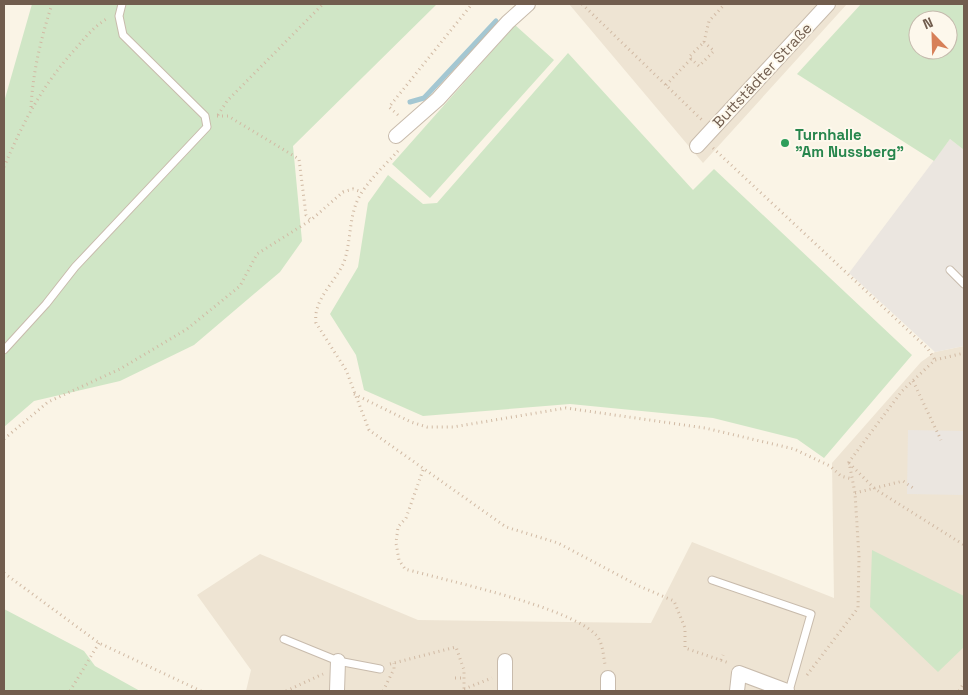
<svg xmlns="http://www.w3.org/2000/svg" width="968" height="695" font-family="'Space Grotesk',sans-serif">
<rect width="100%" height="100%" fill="#faf4e6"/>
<path fill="#eee4d3" d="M 569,4 L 847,4 L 703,163 Z
M 964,346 L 964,691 L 246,691 L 251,670 L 197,595 L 260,554 L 418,620 L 651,623 L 692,542 L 834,598 L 832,463 L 921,362 L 935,352 Z"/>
<path fill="#ebe6e0" d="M 950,139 L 964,150 L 964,346 L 935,352 L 849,273 Z
M 908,430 L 964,431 L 964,495 L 907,494 Z"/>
<path fill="#d0e6c6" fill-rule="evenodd" d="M 32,4 L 437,4 L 293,146 L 302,241 L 280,272 L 194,345 L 120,381 L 34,401 L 4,427 L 4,102 Z
M 861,4 L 964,4 L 964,150 L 950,139 L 934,161 L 797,74 ZM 918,20 L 948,20 L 948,50 L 918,50 Z
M 515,25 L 554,60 L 430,198 L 392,164 Z
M 568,53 L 693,190 L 714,169 L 912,355 L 824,458 L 797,439 L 713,418 L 570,404 L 423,416 L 364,390 L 356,355 L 330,314 L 358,267 L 368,203 L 388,175 L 423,204 L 437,203 Z
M 872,550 L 964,596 L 964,647 L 938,672 L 870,607 Z
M 4,609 L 84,651 L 95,666 L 140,691 L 4,691 Z"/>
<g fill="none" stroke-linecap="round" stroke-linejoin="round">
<path stroke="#a4c7d2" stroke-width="5" d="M 410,102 L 424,98 L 496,21"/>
<defs>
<path id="lane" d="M 950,270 L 964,284
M 4,350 L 46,304 L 75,267 L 207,127 L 205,116 L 123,35 L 119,16 L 122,4
M 712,580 L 811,614 L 789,691
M 284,639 L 338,661 L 380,669"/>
<path id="street" d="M 396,136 L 438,99 L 508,22 L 528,4
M 697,146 L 828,4
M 337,691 L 338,661
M 505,691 L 505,661
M 608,691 L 608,678
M 737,691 L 739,673 L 787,691"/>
</defs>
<use href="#lane" stroke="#c8bbac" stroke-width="9"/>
<use href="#street" stroke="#c8bbac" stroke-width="16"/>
<path stroke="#d1baa4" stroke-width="3" stroke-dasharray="1 4" stroke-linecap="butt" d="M 582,4 L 702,120
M 704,42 L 714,51 L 699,66 L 689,57 Z
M 704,42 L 709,21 L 725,4
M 666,85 L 691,59
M 31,107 C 33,71 41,38 52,4
M 218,115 L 227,101 L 323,4
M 398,115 L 389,107 L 472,4
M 217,116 L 228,116 L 299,159 L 306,215 L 311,220 L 343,192 L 353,189 L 362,192
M 713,148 L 928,349 L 935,360
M 398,151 C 386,164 372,177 362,192 C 348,213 352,239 344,262 C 335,283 313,299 316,323 L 346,370 L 369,430 L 506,527 L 558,543 L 639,586 L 674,601 L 685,628 L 685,648 L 729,663
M 4,167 C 24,120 43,84 78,46 C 87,35 96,25 108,18
M 913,381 L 941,440
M 354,394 L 411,422 L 427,427 L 453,427 L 566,408 L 705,428 L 794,449 L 830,466 L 841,476 L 852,479
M 4,439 L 48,402 L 120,369 L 187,329 L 240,286 L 257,254 L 311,220
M 849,463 L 875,489 L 964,545
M 423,470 L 406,518 L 398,527 L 396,543 L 399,560 L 405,569 C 448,581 570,607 596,635 C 603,642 603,655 605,664
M 855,493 L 903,481 L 913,488
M 4,573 L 99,643 L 201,691
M 721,660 L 723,655
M 390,664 L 456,647 L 464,670 L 464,691
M 807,675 L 858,608 L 859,557 L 855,493 L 849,462 L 902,391 L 935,360 L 964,353
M 455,678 L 464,678
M 464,689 L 492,678
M 70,691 L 99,643
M 286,691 L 323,674
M 383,691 L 394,669 L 394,663
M 959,691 L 964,683"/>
<use href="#lane" stroke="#fff" stroke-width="7"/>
<use href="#street" stroke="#fff" stroke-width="14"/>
</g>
<circle fill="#2e9e5b" stroke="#fdf8ec" stroke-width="2" cx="785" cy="143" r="5"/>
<g text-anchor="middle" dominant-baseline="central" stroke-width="4" stroke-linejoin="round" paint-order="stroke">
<g font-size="15" fill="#715d4e" stroke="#fdf8ec">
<text transform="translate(762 75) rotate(-47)">Buttstädter Straße</text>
</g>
<g font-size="15" font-weight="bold" fill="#27864d" stroke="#fdf8ec" text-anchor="start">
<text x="795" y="134">Turnhalle<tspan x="795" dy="17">"Am Nussberg"</tspan></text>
</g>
</g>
<rect width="968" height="695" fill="none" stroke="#715d4e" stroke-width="10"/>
<g transform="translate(933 35) rotate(337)"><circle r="24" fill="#fdf8ec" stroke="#c5baad"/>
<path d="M0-4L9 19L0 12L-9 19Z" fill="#d78058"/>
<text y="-8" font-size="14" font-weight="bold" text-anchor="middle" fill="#715d4e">N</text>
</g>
</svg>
